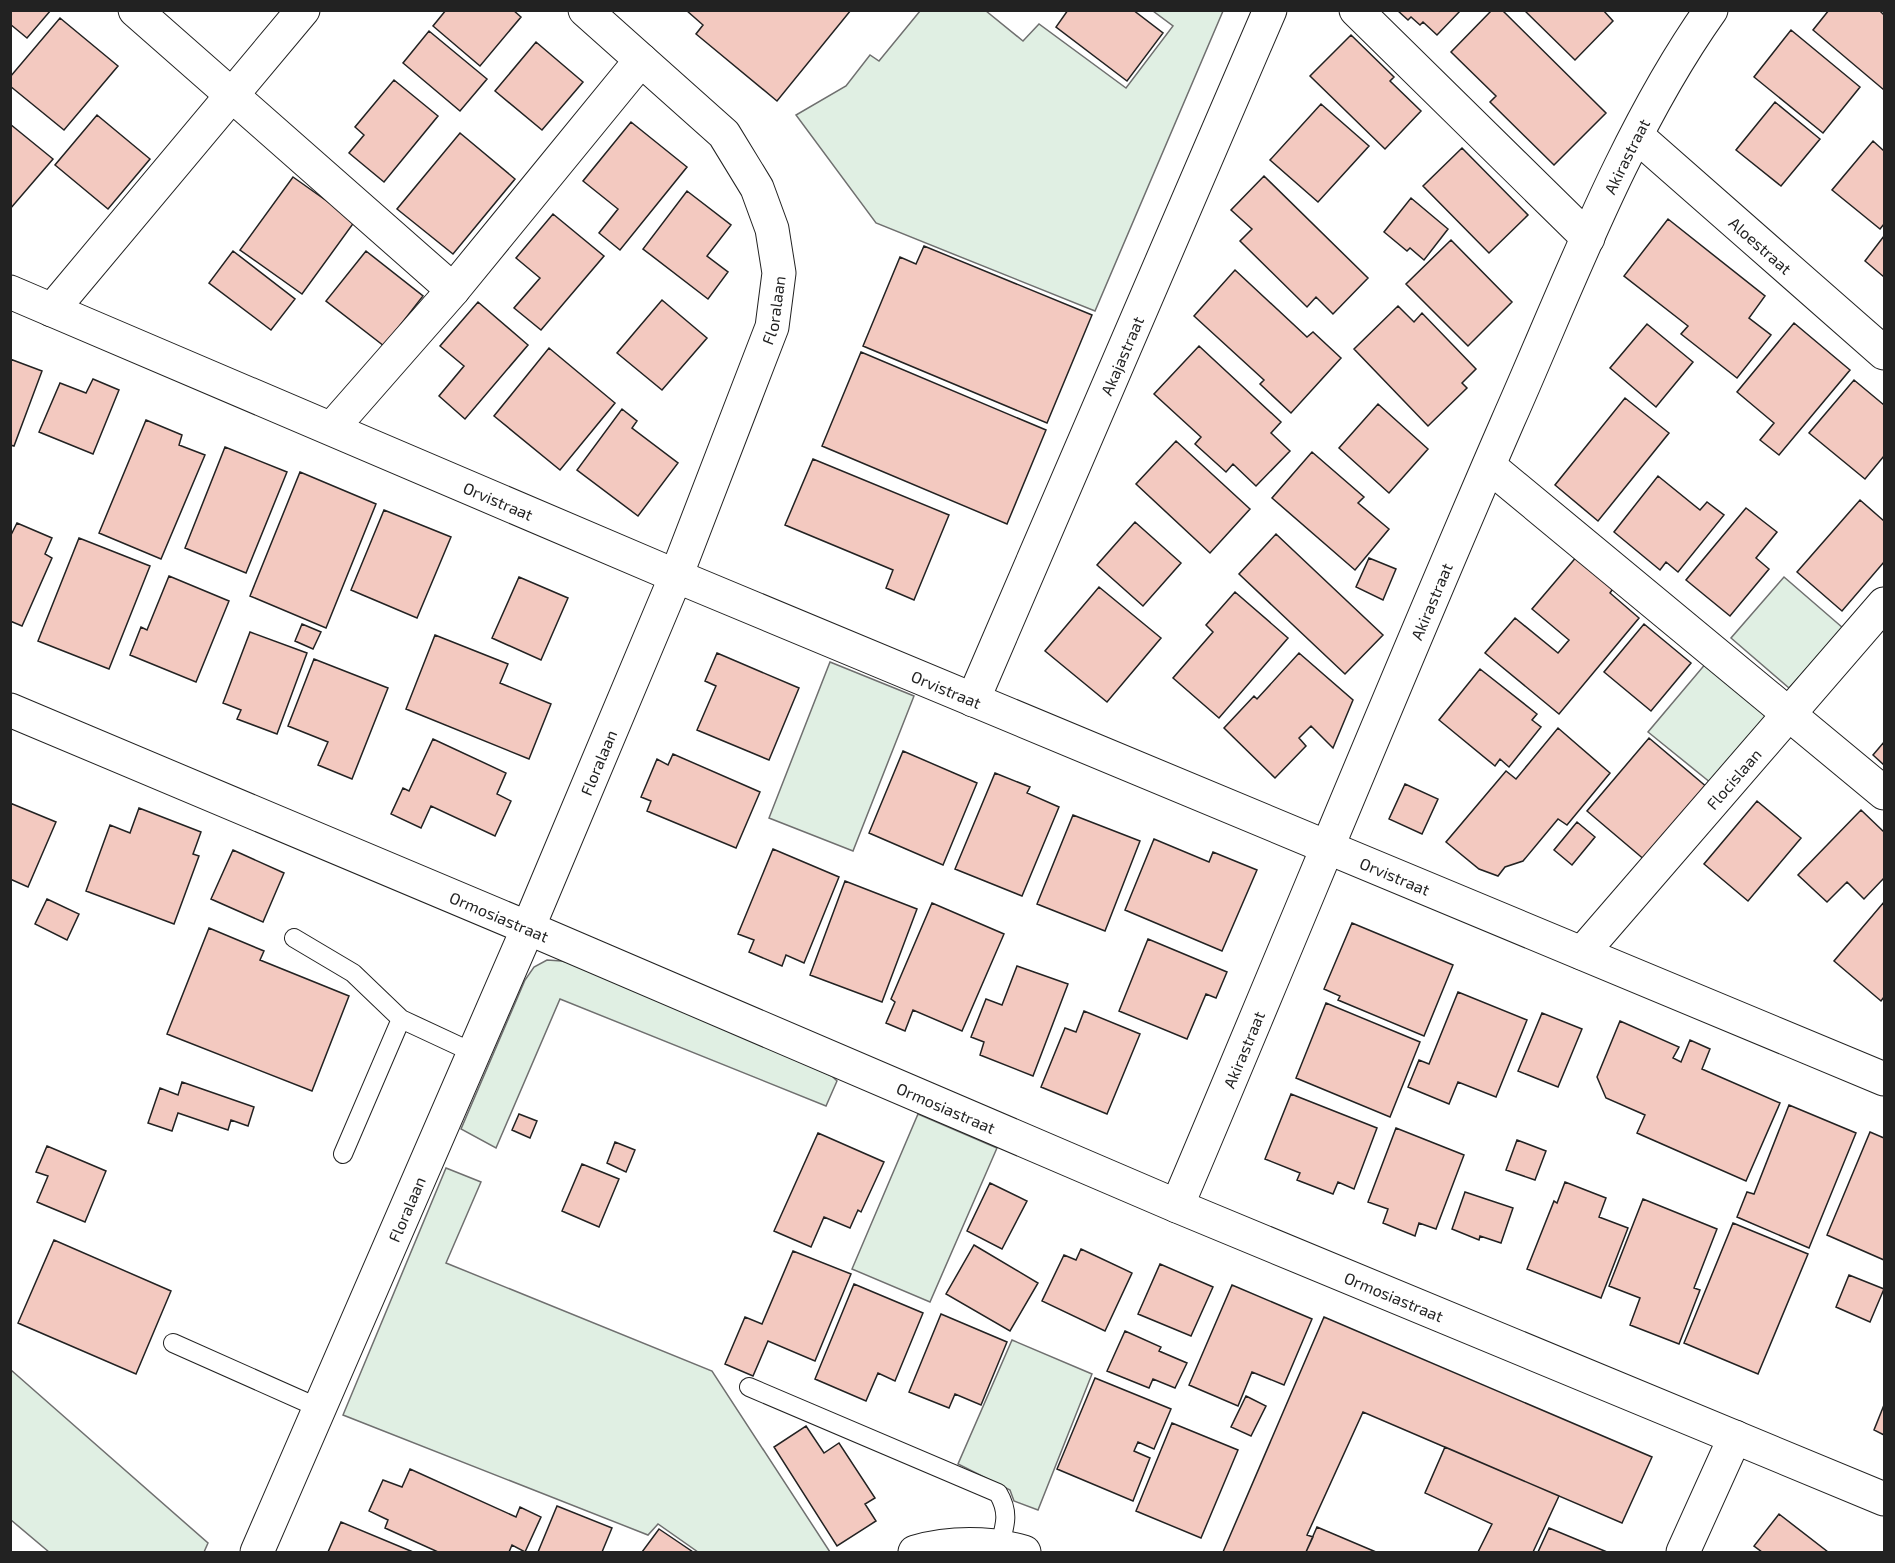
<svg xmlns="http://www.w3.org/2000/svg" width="1895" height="1563" font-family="'Exo 2',sans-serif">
<rect width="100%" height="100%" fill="#fff"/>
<path fill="#e0efe3" stroke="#6f6f6f" stroke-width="1.5" d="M 920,11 L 986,11 L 1023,41 L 1039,24 L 1126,88 L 1173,26 L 1153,11 L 1223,11 L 1095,311 L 876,223 L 796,115 L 846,86 L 870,55 L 879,61 Z
M 1784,577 L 1843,628 L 1789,688 L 1731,638 Z
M 830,662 L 914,696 L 853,851 L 769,818 Z
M 1707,662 L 1768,718 L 1711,783 L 1648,732 Z
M 547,960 L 562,961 L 587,967 L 832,1076 L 837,1081 L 826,1106 L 560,999 L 496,1148 L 461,1129 L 525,980 L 534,967 Z
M 918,1114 L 997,1148 L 930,1302 L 852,1269 Z
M 446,1168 L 481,1182 L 446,1263 L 712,1371 L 830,1552 L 698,1552 L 658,1524 L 648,1535 L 343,1415 Z
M 1012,1340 L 1092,1374 L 1038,1510 L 1014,1501 L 1010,1490 L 958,1464 Z
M 11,1370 L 208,1543 L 204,1552 L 49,1552 L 11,1520 Z"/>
<path fill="#f3c9c0" stroke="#222" stroke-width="1.5" d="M 10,10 L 51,10 L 27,38 L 10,24 Z
M 446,10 L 513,10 L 521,17 L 480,66 L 433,26 Z
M 686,10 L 851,10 L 777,101 L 696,34 L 703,25 Z
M 1068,10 L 1133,10 L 1163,33 L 1127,81 L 1056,27 Z
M 1397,10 L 1461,10 L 1437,35 L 1423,22 L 1420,25 L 1411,17 L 1408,20 Z
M 1492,10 L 1502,10 L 1606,113 L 1554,165 L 1490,102 L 1496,96 L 1451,52 Z
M 1524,10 L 1603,10 L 1613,21 L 1575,60 Z
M 1829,10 L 1879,10 L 1884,15 L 1884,90 L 1813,30 Z
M 60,18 L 118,66 L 64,130 L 10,86 L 10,77 Z
M 1791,30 L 1860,87 L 1823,133 L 1754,77 Z
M 429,31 L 487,79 L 460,111 L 403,63 Z
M 1351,35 L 1394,77 L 1390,81 L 1421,111 L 1385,149 L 1310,76 Z
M 536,42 L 583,82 L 542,130 L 495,91 Z
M 394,80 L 438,116 L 384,182 L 349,153 L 364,135 L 355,127 Z
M 1775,102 L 1820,139 L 1781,186 L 1736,150 Z
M 1321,104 L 1369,146 L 1318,202 L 1270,160 Z
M 97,115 L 150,159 L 108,209 L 55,165 Z
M 631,122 L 687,167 L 620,250 L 599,233 L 618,209 L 583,181 Z
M 10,124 L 53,159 L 10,209 Z
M 460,133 L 515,179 L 453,254 L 397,209 Z
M 1873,141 L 1884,151 L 1884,224 L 1880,229 L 1832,190 Z
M 1462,148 L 1528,215 L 1489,253 L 1423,186 Z
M 1264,176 L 1368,278 L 1333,314 L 1316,297 L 1307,307 L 1240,241 L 1252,229 L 1231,210 Z
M 293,177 L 355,221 L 302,294 L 240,250 Z
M 687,191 L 731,225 L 707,256 L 728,272 L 708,299 L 643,249 Z
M 1411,198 L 1448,229 L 1424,260 L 1410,248 L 1407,251 L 1384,232 Z
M 553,214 L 604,256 L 541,330 L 514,308 L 540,278 L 516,258 Z
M 1668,219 L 1765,296 L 1749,318 L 1771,335 L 1737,378 L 1681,334 L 1688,326 L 1624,276 Z
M 1884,236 L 1884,277 L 1865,261 Z
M 1451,240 L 1512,302 L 1468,346 L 1406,284 Z
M 924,246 L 1092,315 L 1047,423 L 863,346 L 900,257 L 916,264 Z
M 233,251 L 295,299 L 271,330 L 209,283 Z
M 366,251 L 423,296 L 384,346 L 326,301 Z
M 1235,270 L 1307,337 L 1313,332 L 1341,358 L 1291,413 L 1260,384 L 1264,380 L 1194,316 Z
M 662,300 L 707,338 L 662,390 L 617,353 Z
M 478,302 L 528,345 L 465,419 L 439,396 L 464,366 L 440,346 Z
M 1398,306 L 1414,322 L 1422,313 L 1476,369 L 1462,383 L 1467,388 L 1428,426 L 1354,349 Z
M 1794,323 L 1850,370 L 1779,455 L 1760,440 L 1774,423 L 1737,392 Z
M 1647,324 L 1693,362 L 1656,407 L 1610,368 Z
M 1199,346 L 1281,422 L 1271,433 L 1290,451 L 1256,486 L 1233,464 L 1226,472 L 1195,444 L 1201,437 L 1154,394 Z
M 549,348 L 615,403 L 560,470 L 494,416 Z
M 861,352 L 1046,430 L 1007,524 L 822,446 Z
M 10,359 L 42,371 L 14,446 L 10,445 Z
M 93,379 L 119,390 L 93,454 L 39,432 L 60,383 L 86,393 Z
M 1854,380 L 1884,405 L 1884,456 L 1865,479 L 1809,433 Z
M 1625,398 L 1669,433 L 1598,521 L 1555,485 Z
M 1378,404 L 1428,449 L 1389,493 L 1339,448 Z
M 622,409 L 637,421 L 632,428 L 678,463 L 638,516 L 577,470 Z
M 146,420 L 182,435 L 179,445 L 205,455 L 161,559 L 99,533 Z
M 1176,441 L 1250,509 L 1210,553 L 1136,484 Z
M 225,447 L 287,472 L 246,573 L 185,548 Z
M 1312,452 L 1364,497 L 1358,503 L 1389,529 L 1355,570 L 1272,498 Z
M 813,459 L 949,515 L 914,600 L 886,588 L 893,570 L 785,525 Z
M 300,472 L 376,504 L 326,628 L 250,596 Z
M 1658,476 L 1700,510 L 1707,502 L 1724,515 L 1678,572 L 1666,562 L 1660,570 L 1614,532 Z
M 1860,500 L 1884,521 L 1884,562 L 1842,611 L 1797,572 Z
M 1746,508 L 1777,532 L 1756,558 L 1769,569 L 1730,616 L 1686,580 Z
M 384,510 L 451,537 L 417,618 L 351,590 Z
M 1135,522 L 1181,563 L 1143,606 L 1097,565 Z
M 17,523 L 52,538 L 45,554 L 52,558 L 22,626 L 10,621 L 10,537 Z
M 1276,534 L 1383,635 L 1345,674 L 1239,574 Z
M 79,538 L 150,566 L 109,669 L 38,641 Z
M 1578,555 L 1615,586 L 1610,593 L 1639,618 L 1559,714 L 1485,653 L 1515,618 L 1558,653 L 1569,640 L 1532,609 Z
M 1369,558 L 1396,569 L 1383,600 L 1356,587 Z
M 169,576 L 229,601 L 196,682 L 130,655 L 141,627 L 147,630 Z
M 519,577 L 568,598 L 541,660 L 492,638 Z
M 1099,587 L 1161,638 L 1107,702 L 1045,651 Z
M 1235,592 L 1288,638 L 1219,718 L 1173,678 L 1213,632 L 1206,625 Z
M 302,624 L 321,632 L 313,649 L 295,641 Z
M 1644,624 L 1691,663 L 1651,711 L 1604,672 Z
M 250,632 L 307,653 L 277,734 L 237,719 L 241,710 L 223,703 Z
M 435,635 L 508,664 L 500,683 L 551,704 L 529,759 L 406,709 Z
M 717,653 L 799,688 L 769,760 L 697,730 L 716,686 L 705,681 Z
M 1299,653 L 1353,700 L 1333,748 L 1311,726 L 1299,738 L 1306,746 L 1275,778 L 1224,728 L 1254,696 L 1257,699 Z
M 314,659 L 388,688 L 352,779 L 318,765 L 328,742 L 288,726 Z
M 1480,669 L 1537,714 L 1532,720 L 1541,727 L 1509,767 L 1500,759 L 1495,766 L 1439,720 Z
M 1558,728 L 1610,773 L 1567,825 L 1558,819 L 1523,861 L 1505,867 L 1498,876 L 1479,869 L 1446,842 L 1506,771 L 1516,779 Z
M 1649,738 L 1708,788 L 1646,861 L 1587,811 Z
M 433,739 L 506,773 L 497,794 L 511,801 L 495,836 L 431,806 L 421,828 L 391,814 L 403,788 L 409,791 Z
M 1884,742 L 1884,765 L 1873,755 Z
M 903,751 L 977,783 L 943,865 L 869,833 Z
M 673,754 L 760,792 L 736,848 L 647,811 L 651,801 L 641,797 L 657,759 L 668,765 Z
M 995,773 L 1030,787 L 1027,793 L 1059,807 L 1022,896 L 955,869 Z
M 1405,784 L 1438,799 L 1422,834 L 1389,819 Z
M 1757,801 L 1801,838 L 1748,901 L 1704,864 Z
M 10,803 L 56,822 L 28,887 L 10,879 Z
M 139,808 L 201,832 L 193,854 L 199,856 L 174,924 L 86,891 L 110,825 L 130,833 Z
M 1861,810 L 1884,832 L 1884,878 L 1864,899 L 1847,882 L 1827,902 L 1798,875 Z
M 1073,815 L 1140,841 L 1105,931 L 1037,904 Z
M 1577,822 L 1595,837 L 1572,865 L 1554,850 Z
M 1154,839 L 1209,862 L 1213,852 L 1257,870 L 1222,951 L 1125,910 Z
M 773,849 L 839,877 L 804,963 L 786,955 L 782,966 L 749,952 L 754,940 L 738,934 Z
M 233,850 L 284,873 L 263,922 L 211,899 Z
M 845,881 L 917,909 L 882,1002 L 810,975 Z
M 47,899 L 79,914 L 67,940 L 35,924 Z
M 1884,902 L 1884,997 L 1881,1001 L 1834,961 Z
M 932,903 L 1004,934 L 962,1031 L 913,1010 L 905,1031 L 886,1023 L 895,1002 L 891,999 Z
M 1352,923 L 1453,965 L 1424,1036 L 1338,1000 L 1340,996 L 1324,989 Z
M 209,928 L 264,951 L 260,960 L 349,996 L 312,1091 L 167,1034 Z
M 1148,939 L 1227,972 L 1216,998 L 1206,994 L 1187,1039 L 1119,1011 Z
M 1017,966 L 1068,984 L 1033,1076 L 980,1055 L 984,1042 L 971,1037 L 986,999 L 1002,1005 Z
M 1458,992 L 1527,1020 L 1496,1097 L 1458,1082 L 1449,1104 L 1408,1087 L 1419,1060 L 1429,1064 Z
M 1326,1003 L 1420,1042 L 1390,1117 L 1296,1078 Z
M 1084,1011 L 1140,1034 L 1107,1114 L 1041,1087 L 1065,1028 L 1076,1032 Z
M 1542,1013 L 1582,1029 L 1558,1087 L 1518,1071 Z
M 1620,1021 L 1679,1047 L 1673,1058 L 1681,1062 L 1690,1040 L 1710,1049 L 1702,1069 L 1780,1103 L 1746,1181 L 1637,1133 L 1645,1115 L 1606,1098 L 1597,1077 Z
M 182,1082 L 254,1107 L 248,1126 L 231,1120 L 228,1130 L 178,1113 L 172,1131 L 148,1123 L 160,1088 L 178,1095 Z
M 1291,1094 L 1377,1128 L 1354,1189 L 1338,1182 L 1333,1194 L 1297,1180 L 1300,1173 L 1265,1159 Z
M 1789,1105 L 1856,1133 L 1809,1248 L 1737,1217 L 1747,1192 L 1754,1194 Z
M 519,1114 L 537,1121 L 530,1138 L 512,1130 Z
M 1396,1128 L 1464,1155 L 1436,1229 L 1419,1223 L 1415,1236 L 1383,1223 L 1388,1209 L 1368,1202 Z
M 1870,1132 L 1884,1138 L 1884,1260 L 1827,1235 Z
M 818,1133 L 884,1162 L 861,1212 L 858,1210 L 850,1228 L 824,1217 L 811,1247 L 774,1231 Z
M 1517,1140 L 1546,1151 L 1535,1180 L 1506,1170 Z
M 615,1142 L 635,1150 L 626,1172 L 607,1163 Z
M 47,1146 L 106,1171 L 85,1222 L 37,1202 L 48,1176 L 36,1172 Z
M 582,1164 L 619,1179 L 599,1227 L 562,1211 Z
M 1565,1182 L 1606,1198 L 1599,1217 L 1628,1228 L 1601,1298 L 1527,1269 L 1554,1201 L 1557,1203 Z
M 990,1183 L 1027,1201 L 1002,1249 L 967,1231 Z
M 1465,1192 L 1513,1208 L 1501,1243 L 1480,1236 L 1479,1240 L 1452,1229 Z
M 1643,1199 L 1717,1229 L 1694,1288 L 1700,1290 L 1679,1344 L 1630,1325 L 1640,1298 L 1609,1286 Z
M 1733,1223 L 1808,1254 L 1758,1374 L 1684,1343 Z
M 54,1240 L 171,1291 L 136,1374 L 18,1323 Z
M 974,1245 L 1038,1283 L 1010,1331 L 946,1294 Z
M 1081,1249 L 1132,1273 L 1105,1331 L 1042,1301 L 1064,1255 L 1076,1260 Z
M 793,1251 L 851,1274 L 815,1361 L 768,1341 L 753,1376 L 725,1364 L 745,1317 L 762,1324 Z
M 1160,1264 L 1213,1287 L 1191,1336 L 1138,1314 Z
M 1849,1275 L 1884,1289 L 1870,1322 L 1836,1307 Z
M 854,1284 L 923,1313 L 895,1381 L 878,1373 L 866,1401 L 815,1379 Z
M 1232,1285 L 1312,1319 L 1284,1385 L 1252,1372 L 1238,1406 L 1189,1385 Z
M 941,1314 L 1007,1342 L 981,1405 L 955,1394 L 949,1408 L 909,1392 Z
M 1324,1317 L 1652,1457 L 1622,1523 L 1363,1412 L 1307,1535 L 1313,1537 L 1306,1552 L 1223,1552 Z
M 1125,1331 L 1161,1347 L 1159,1351 L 1187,1363 L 1175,1388 L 1153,1379 L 1149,1388 L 1107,1371 Z
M 1095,1378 L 1171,1409 L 1154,1449 L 1138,1442 L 1134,1451 L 1150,1458 L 1133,1501 L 1057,1469 Z
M 1246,1396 L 1266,1406 L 1251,1436 L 1231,1427 Z
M 1884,1405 L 1884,1435 L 1874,1430 Z
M 1172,1423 L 1238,1450 L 1201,1538 L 1136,1511 Z
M 806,1426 L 824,1453 L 839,1443 L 875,1498 L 865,1504 L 876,1521 L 837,1546 L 774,1447 Z
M 1445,1447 L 1559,1496 L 1533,1552 L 1478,1552 L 1492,1524 L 1425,1493 Z
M 410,1469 L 516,1517 L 520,1507 L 541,1517 L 525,1552 L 512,1545 L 509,1552 L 438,1552 L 385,1528 L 388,1520 L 369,1511 L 383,1480 L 402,1487 Z
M 557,1506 L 612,1528 L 602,1552 L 538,1552 Z
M 1779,1514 L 1828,1552 L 1762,1552 L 1754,1546 Z
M 341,1522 L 413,1552 L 328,1552 Z
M 1317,1527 L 1376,1552 L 1306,1552 Z
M 1549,1528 L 1607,1552 L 1538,1552 Z
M 659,1529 L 693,1552 L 642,1552 Z"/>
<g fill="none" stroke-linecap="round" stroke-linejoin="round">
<defs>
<path id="lane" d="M 294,938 L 353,973 L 401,1019 L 474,1053
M 343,1154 L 401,1019
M 173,1343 L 319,1408
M 749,1387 L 998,1493 C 1010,1513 1005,1526 999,1547"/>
<g id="street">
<path d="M 135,10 L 453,290"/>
<path d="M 1356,10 L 1588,238"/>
<path id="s1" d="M 1637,136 L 1884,353"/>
<path id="s2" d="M 10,292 L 676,576 L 1884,1079"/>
<path d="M 52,310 L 303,10"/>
<path d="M 332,428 L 453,290 L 641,60"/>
<path d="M 1489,466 L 1884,793"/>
<path id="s3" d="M 973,700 L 1270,10"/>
<path id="s4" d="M 10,710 L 528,928 L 1177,1206 L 1884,1499"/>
<path id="s5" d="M 1582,953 L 1884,604"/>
<path id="s6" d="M 1177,1206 C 1288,945 1394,683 1507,423 C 1567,288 1625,131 1711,10"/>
<path id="s7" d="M 257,1552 L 528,928 L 676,576 L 772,327 L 779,273 L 772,229 L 757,188 L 724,134 L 585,10"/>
<path d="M 915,1552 C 950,1542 989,1542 1024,1552"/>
<path d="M 1683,1552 L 1735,1437"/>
</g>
</defs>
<use href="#lane" stroke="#222" stroke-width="20"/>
<use href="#street" stroke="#222" stroke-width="35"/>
<use href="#lane" stroke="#fff" stroke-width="18"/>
<use href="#street" stroke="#fff" stroke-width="33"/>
</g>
<g text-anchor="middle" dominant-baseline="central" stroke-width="4.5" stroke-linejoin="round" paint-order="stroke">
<g font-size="16" fill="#222" stroke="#fff">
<text stroke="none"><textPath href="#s6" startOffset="1142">Akirastraat</textPath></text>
<text stroke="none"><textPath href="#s1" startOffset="165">Aloestraat</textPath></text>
<text stroke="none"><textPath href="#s7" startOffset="1346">Floralaan</textPath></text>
<text stroke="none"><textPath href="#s3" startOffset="375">Akajastraat</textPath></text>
<text stroke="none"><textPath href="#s2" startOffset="531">Orvistraat</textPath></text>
<text stroke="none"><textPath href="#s6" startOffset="656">Akirastraat</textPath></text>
<text stroke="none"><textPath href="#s2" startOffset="1017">Orvistraat</textPath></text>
<text stroke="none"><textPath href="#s7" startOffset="860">Floralaan</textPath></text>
<text stroke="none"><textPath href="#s5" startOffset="231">Flocislaan</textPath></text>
<text stroke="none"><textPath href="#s2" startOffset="1503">Orvistraat</textPath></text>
<text stroke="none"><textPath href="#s4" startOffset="531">Ormosiastraat</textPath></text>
<text stroke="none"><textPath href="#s6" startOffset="170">Akirastraat</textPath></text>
<text stroke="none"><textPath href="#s4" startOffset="1017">Ormosiastraat</textPath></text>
<text stroke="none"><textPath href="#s7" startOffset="374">Floralaan</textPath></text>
<text stroke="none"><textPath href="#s4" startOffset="1503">Ormosiastraat</textPath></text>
</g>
</g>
<rect width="1895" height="1563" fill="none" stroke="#222222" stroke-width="24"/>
</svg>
